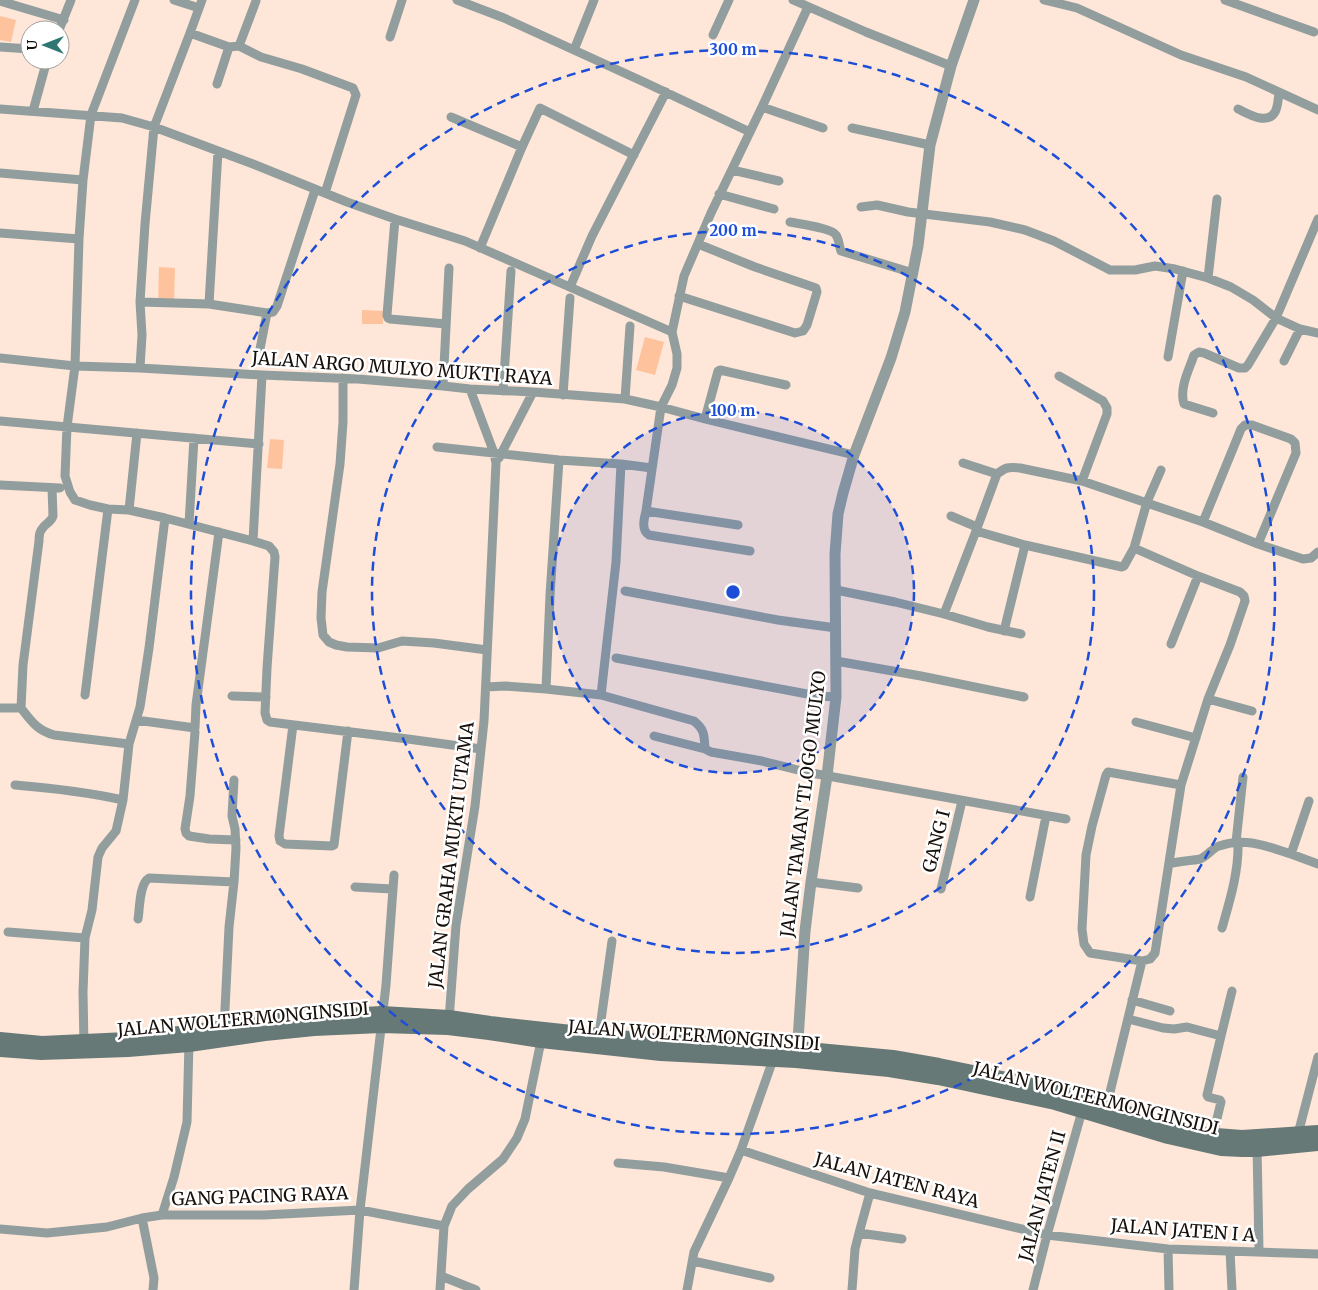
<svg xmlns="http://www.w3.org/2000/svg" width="1318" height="1290" font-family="Merriweather,serif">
<rect width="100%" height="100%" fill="#fee6d8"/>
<path fill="#fec39d" d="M 0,16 L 16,20 L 11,42 L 0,40 Z
M 159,267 L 175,268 L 174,303 L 158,302 Z
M 362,310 L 383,311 L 383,324 L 362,324 Z
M 645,337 L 664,342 L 655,375 L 636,370 Z
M 270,439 L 284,440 L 282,469 L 267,468 Z"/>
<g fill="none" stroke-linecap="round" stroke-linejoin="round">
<path stroke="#919e9d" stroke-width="9" d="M 135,0 L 91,115 L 83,180 L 79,239 L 75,366 L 67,427 L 65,476 L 70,492 L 75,500 L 90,505 L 108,509 L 129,510 L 165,518 L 253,541 L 269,546 L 274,552 L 275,557 L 267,668 L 265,713 L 267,720 L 270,722 L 408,739 L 481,749
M 174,0 L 199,8
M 457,0 L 504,18 L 644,82 L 750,132
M 793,0 L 866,32 L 951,66
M 1044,0 L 1077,8 L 1181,55 L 1246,77 L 1318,110
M 1225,0 L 1314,32
M 0,1 L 64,20
M 59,30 L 71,0
M 190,33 L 229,47 L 239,46 L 261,57 L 302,69 L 353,88 L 356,95 L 325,193
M 713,35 L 729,0
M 390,37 L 402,0
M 239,46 L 256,1
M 0,47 L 30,49
M 574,50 L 594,0
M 217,84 L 229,47
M 762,107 L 823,128
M 0,109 L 122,118 L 154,127 L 253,164 L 347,202 L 395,219 L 465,241 L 672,332
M 1238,109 C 1247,113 1267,126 1275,112 C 1278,107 1278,99 1279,93
M 33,111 L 47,60
M 451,117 L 522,147
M 852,128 L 930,145
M 732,170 L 779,181
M 0,173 L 83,180
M 719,194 L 774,209
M 861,207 L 877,205 L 908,212 L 990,222 L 1025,230 L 1054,241 L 1110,270 L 1135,270 L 1155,266 L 1175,269 L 1208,278 L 1231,287 L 1253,300 L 1276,318 L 1300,329 L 1318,333
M 395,219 L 387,315 L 388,318 L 390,319 L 446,324
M 790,222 C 799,224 832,228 836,235 C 839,239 839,246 841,251 L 913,273
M 0,233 L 79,239
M 480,248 L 522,147 L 540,108 L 634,155
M 1208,278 L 1217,199
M 570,287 L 592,236 L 666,92
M 679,296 L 795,333 L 803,331 L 807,325 L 817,292 L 816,288 L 755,267 L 698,244
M 140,302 L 209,304 L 267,313 L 273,312 L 277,306 L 315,190
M 209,304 L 218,151
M 260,349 L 267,313
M 1168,357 L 1183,271
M 0,358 L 75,366 L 140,368 L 262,375 L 358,379 L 443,386 L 470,389 L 533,392 L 625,399 L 661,407 L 705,419 L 854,455
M 1284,361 L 1300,329
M 140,368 L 142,335 L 140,302 L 145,224 L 154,127 L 190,33 L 202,0
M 1059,376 L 1103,401 L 1107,408 L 1107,414 L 1082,481
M 343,378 L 343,422 L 340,464 L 322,592 L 321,618 L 323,635 L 329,642 L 336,645 L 347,647 L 378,648 L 402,641 L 434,643 L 487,650
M 443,386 L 449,268
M 503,391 L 511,271
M 563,395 L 570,298
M 625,399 L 630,326
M 1213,413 L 1184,404 C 1179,388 1189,370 1194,355 L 1199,352 L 1204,353 L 1239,368 L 1245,368 L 1248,365 L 1276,318 L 1318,219
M 705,419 L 718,371 L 720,370 L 786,385
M 0,421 L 259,444
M 437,447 L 559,460 L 621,464 L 652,468
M 499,458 L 533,392
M 963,463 L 997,474
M 0,485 L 60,488
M 129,510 L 137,433
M 646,511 C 644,519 641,530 649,535 L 750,551
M 951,516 L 977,527
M 189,524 L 194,438
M 738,525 L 646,511 L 661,407 L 672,385 L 677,368 L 677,354 L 672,332 L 684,276 L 711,213 L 762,107 L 808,7
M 976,531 L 1025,545 L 1122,567 L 1124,566 L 1134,548 L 1147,502 L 1161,470
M 253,541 L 262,375
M 1258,544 L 1303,559 L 1311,558 L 1318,552
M 1134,548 L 1198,576 L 1240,592 L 1244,596 L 1245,601 L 1230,645 L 1208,699
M 836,590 L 895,602 L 944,614 L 988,627 L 1021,634
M 625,591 L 778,620 L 836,628
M 944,614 L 976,531 L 997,474 C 1006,467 1008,467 1020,468 L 1082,481 L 1203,522 L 1258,544 L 1296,453 L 1295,443 L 1291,439 L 1252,425 L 1245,425 L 1241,429 L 1203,522
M 1004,631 L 1025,545
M 1171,644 L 1198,576
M 616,658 L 818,696 L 836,697
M 836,661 L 921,676 L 1024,697
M 486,687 L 505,686 L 546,689 L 601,695 L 694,721 C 705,730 704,735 705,749 L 711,752 L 762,761 L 806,772 L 1066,819
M 546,689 L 550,595 L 559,460
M 85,695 L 108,509
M 601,695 L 616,562 L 621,464
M 232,696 L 266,697
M 0,708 L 21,708 C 32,722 37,730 54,735 L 129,744
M 21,708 L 23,665 L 39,541 C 39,537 39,532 42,529 C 45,523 51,523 53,516 L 52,488
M 136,720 L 195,728 L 196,705 L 219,532
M 1136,722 L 1196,738
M 293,725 L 279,836 L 280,841 L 285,844 L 332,846 L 334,845 L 348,731
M 195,732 L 190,796 L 185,829 L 186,833 L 189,836 L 209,839 L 236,840
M 654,736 L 705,749
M 1108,772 L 1181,785 L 1155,953 L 1150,959 L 1142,961 L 1090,953 L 1084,944 L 1082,929 L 1086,855 L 1092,826 L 1106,775 Z
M 15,785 C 51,788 87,792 123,800
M 1181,785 L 1208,699 L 1252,711
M 1309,801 L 1291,854 L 1318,864
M 1236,842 L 1243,777
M 1169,864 C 1179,861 1190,861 1200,859 C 1208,856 1212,848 1219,846 C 1246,837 1266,846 1291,854
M 811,882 L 858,888
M 355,887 L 392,889
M 941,889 L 962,801
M 1030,897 L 1046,816
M 138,919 C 140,908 139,884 149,878 L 234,882
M 1222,928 C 1230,900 1239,871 1238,842
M 8,932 L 85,938
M 1132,1000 L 1170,1011
M 1128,1019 L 1163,1028 L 1174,1029 L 1187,1027 L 1221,1036 L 1207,1095 L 1208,1097 L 1220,1100 L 1221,1102 L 1213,1135
M 449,1020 L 456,925 L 475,806 L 484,721 L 496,463 L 494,453 L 470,389
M 224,1030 L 229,927 L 234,882 L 236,848 L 235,829 L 232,816 L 234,780
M 599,1035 L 612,941
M 1221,1036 L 1232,991
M 84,1046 L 83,992 L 85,938 L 92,910 L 98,857 L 102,848 L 116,831 L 123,800 L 129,744 L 140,707 L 149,648 L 165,518
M 1106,1112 L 1111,1088 L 1142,961
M 1298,1134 L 1318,1057
M 1257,1146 L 1259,1251
M 741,1150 L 870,1193 L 1047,1235 L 1168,1249 L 1318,1254
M 618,1163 L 664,1167 L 729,1178
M 162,1215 L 174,1177 L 187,1122 L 189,1042
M 142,1218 L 154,1278 L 153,1290
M 0,1229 L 47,1233 L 107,1227 L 142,1218 L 162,1215 L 264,1215 L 360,1210 L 444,1226
M 859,1233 L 902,1239
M 1168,1249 L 1169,1290
M 1230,1251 L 1232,1290
M 693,1261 L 770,1278
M 441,1276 L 476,1290
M 354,1290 L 360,1210 L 386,985 L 394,875
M 440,1290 L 444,1226 L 452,1206 L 468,1189 L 503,1159 L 517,1138 L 525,1119 L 541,1041
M 687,1290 L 694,1252 L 729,1178 L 741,1150 L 774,1057
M 852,1290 L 855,1249 L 859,1233 L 870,1193
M 1033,1290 L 1047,1235 L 1082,1111"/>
<path stroke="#919e9d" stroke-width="11" d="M 797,1056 L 805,931 L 811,882 L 827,776 L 836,697 L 835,554 L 838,514 L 843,493 L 854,455 L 891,358 L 905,312 L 918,246 L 930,145 L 951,66 L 974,0"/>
<path stroke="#667977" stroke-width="14" d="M 0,1039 L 42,1043 L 127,1039 L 188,1032 L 265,1021 L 312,1017 L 382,1013 L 449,1017 L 490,1023 L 599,1035 L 650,1040 L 797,1048 L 893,1057 L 939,1065 L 1055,1089 L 1107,1107 L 1173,1126 L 1203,1134 L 1242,1137 L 1318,1132
M 0,1050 L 41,1053 L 128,1050 L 189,1045 L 265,1034 L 314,1029 L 381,1026 L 448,1028 L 489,1033 L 541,1041 L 661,1054 L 796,1061 L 889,1070 L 938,1078 L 1055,1103 L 1168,1137 L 1221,1149 L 1242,1150 L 1257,1150 L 1318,1144"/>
</g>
<circle cx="733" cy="592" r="181" fill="#1d4ed8" fill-opacity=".12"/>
<g fill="none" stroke="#1d4ed8" stroke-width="2.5" stroke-dasharray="9 6">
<circle cx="733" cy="592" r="181"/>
<circle cx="733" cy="592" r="361"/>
<circle cx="733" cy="592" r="542"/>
</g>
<g text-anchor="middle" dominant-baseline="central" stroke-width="5" stroke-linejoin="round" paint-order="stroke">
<g font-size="18" fill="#18100b" stroke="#fff">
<text transform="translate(402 368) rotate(4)">JALAN ARGO MULYO MUKTI RAYA</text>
<text transform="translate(803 804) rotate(-83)">JALAN TAMAN TLOGO MULYO</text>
<text transform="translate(936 841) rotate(-76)">GANG I</text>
<text transform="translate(451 855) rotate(-83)">JALAN GRAHA MUKTI UTAMA</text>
<text transform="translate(243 1019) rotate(-5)">JALAN WOLTERMONGINSIDI</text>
<text transform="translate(694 1035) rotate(4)">JALAN WOLTERMONGINSIDI</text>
<text transform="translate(1096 1098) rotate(14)">JALAN WOLTERMONGINSIDI</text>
<text transform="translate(897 1180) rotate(15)">JALAN JATEN RAYA</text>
<text transform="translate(260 1196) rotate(-2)">GANG PACING RAYA</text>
<text transform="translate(1042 1196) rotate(-75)">JALAN JATEN II</text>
<text transform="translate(1183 1230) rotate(4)">JALAN JATEN I A</text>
</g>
</g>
<circle cx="733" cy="592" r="8" fill="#1d4ed8" stroke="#fff" stroke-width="2.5"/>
<g font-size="15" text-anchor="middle" font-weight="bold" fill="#1d4ed8" stroke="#fff" stroke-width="5" stroke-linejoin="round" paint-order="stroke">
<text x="733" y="55">300 m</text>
<text x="733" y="236">200 m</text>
<text x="733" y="416">100 m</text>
</g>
<g transform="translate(45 45) rotate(270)"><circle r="24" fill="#ffffff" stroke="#a39f9d"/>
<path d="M0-4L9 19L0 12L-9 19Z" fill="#2f7773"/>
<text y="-8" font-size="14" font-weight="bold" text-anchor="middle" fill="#18100b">U</text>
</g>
</svg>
